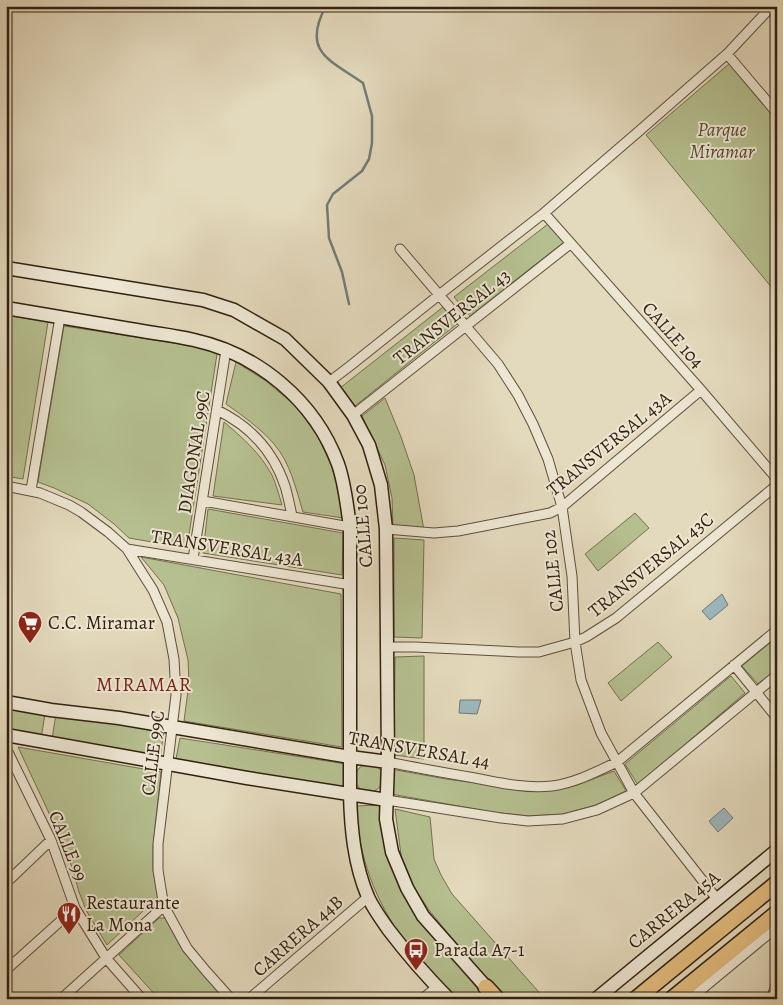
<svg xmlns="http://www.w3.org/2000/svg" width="783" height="1005" font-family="Alegreya,serif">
<rect width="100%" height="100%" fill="#e3d9bc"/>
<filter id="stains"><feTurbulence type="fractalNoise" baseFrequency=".004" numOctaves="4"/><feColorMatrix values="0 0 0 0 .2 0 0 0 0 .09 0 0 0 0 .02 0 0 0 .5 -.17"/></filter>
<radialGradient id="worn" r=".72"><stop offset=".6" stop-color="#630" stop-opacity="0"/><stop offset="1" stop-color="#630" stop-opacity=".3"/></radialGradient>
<path fill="#b5bf8f" stroke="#74704f" d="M 730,63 L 777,119 L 777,294 L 646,135 Z
M 548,224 L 564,242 L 470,316 L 454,297 Z
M 443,307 L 457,324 L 355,406 L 340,388 Z
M 6,315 L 48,322 L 23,479 L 6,476 Z
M 64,326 L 194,346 L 217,354 L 187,548 L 129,538 L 114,524 L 88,504 L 54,488 L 38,482 Z
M 236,362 L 266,381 L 297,407 L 318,437 L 332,467 L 340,495 L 343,518 L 303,512 C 296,489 290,462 274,444 C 260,428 243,416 226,404 Z
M 385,398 L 401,437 L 414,475 L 424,530 L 393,526 L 392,498 L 385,465 L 362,416 Z
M 224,422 C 243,438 260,453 272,475 C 276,484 279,495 282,505 L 213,496 Z
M 208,509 L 343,533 L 342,575 L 203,553 Z
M 635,513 L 649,528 L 598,571 L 585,554 Z
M 394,538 L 424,540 L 422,638 L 394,637 Z
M 141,557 L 341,594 L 342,747 L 184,721 L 189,683 L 188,660 L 178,618 L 164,585 Z
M 777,637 L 777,669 L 758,684 L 742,666 Z
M 658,642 L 672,657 L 621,701 L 608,683 Z
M 424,656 L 424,759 L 394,755 L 395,657 Z
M 731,676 L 745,693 L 638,785 L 625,764 Z
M 14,708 L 45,714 L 41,739 L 6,732 L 6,712 Z
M 56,714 L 164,732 L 160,757 L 52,739 Z
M 180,738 L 346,764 L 345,788 L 176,759 Z
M 18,747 L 161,772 L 153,847 L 153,870 L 158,897 L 107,945 L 87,912 L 79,892 L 72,867 L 48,811 Z
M355 778a14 14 0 1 1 28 0a14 14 0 1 1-28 0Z
M 391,769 L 446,779 L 530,790 L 551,790 L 574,786 L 614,771 L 626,791 L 596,805 L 563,814 L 528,816 L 492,812 L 391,794 Z
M 379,805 L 388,853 L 414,912 L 477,988 L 483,999 L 458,999 L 455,996 C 438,980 418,961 405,942 C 375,900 359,859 356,806 Z
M 395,809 L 430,817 L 434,859 L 441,875 L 452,894 L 545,999 L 507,999 L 468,958 L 429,910 L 413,886 L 402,862 Z
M 159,918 L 165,918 L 183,951 L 224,999 L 159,999 L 119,955 Z"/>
<path fill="#9bb7bd" stroke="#717b77" d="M 722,594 L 728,605 L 710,620 L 702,611 Z
M 460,700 L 481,700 L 477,714 L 459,713 Z
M 724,808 L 733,818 L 718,832 L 709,821 Z"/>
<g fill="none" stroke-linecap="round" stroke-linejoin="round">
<path stroke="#717b77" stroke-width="2.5" d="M 326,6 C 301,52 330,60 363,83 L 372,116 L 372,143 L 369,159 L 362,171 L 333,194 L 327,205 L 329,238 L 342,272 L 349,304"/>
<defs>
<path id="street" d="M 727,54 L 777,113
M 544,213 L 701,390 L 777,479
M 400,249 L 498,364 L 518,395 L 533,424 L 548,459 L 562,507 L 572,576 L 575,642 L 581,680 L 601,733 L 634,793 L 717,899
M 329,382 L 350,366 L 439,295 L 544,213 L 638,132 L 727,54 L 772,6
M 217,410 C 250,426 273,450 285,486 C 288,496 290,506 292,516
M 353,415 L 570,244
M 6,486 L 40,493 L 69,505 L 81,512 L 108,532 L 127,549 L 153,590 L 167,622 L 174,659 L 176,695 L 158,844 L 158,870 L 161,889 L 164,906 L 187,948 L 206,971 L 231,999
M 31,490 L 60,317
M 203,501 L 350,527
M 386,529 L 434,533 L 458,531 L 550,513 L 562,507 L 701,390
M 127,549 L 351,585
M 193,559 L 226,350
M 386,647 L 415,647 L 519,652 L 539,652 L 575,642 L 586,637 L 616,618 L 777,485
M 734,665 L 777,718
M 6,748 L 51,840 L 75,908 L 106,958 L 142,999
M 388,762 C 417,768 446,773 475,778 C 500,783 527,789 552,786 C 575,783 596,772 617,762 L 777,630
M 387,800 L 501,818 L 528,821 L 563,819 L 597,810 L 634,793 L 777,675
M 6,883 L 51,840
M 6,970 L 75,908
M 61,999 L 164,906
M 249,999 L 368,897
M 422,999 L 437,987
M 690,999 L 777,927
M 771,999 L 777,983"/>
<path id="secondary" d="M 6,268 L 203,300 L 234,310 L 285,339 L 329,382 L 353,415 L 369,445 L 381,485 L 386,529 L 388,762 L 386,819 L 392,852 L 407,888 L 423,916 L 486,987 L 489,994
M 6,308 C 48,315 89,322 130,329 C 151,333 173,335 194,340 C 258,354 315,401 338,464 C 345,484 347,506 350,527 L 350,795 C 351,829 354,864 368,897 C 373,908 381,919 388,929 C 407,954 427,977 449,999
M 6,702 L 51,710 L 119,718 L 350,757 L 388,762
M 6,735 L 247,778 L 387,800
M 596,999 L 777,850"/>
<path id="primary" d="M 486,987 L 497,999
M 636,999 L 777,883
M 672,999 L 777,913"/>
</defs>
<use href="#street" stroke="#5e4f3a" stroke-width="11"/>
<use href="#secondary" stroke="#32210f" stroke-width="15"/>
<use href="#primary" stroke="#32210f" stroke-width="18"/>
<use href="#street" stroke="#ede6d3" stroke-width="9"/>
<use href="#secondary" stroke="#ede6d3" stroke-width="12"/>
<use href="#primary" stroke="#e2bc7e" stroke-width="15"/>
</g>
<defs>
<symbol id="supermarket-pin" viewBox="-11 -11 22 30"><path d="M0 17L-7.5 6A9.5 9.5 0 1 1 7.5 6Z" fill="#8f2418" stroke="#ede6d3"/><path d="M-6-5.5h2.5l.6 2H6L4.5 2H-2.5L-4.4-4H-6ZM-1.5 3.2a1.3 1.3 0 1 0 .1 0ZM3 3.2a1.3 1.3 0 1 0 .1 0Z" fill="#fff"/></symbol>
<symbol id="restaurant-pin" viewBox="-11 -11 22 30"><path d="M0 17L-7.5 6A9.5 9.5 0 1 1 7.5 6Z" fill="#8f2418" stroke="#ede6d3"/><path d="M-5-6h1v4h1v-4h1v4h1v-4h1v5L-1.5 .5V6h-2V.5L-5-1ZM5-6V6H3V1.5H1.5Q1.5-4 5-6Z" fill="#fff"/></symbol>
<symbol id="bus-pin" viewBox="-11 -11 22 30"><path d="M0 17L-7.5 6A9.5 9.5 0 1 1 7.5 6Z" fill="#8f2418" stroke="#ede6d3"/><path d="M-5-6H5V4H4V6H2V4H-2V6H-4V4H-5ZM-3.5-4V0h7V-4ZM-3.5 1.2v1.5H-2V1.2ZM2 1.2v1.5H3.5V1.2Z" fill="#fff"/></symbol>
</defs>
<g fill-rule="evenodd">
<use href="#supermarket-pin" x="16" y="609" width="28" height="38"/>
<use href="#restaurant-pin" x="55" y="900" width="28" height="38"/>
<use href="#bus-pin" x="402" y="936" width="28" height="38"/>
</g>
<g text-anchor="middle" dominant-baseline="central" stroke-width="4" stroke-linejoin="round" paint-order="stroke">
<g font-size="19" font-style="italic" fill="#53482f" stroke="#ede6d3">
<text x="722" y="130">Parque<tspan x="722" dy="22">Miramar</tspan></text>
</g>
<g font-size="19" fill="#32210f" stroke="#ede6d3">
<text transform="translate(452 317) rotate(-38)">TRANSVERSAL 43</text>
<text transform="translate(673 335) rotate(48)">CALLE 104</text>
<text transform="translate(609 444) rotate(-39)">TRANSVERSAL 43A</text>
<text transform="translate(194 452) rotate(-81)">DIAGONAL 99C</text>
<text transform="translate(363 526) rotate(-95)">CALLE 100</text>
<text transform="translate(227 548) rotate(9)">TRANSVERSAL 43A</text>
<text transform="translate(651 565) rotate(-39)">TRANSVERSAL 43C</text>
<text transform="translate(553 571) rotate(-96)">CALLE 102</text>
<text transform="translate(419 750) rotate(10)">TRANSVERSAL 44</text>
<text transform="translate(153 753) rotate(-83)">CALLE 99C</text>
<text transform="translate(68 846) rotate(68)">CALLE 99</text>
<text transform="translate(674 910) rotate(-39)">CARRERA 45A</text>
<text transform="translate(298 936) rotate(-41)">CARRERA 44B</text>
</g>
<g font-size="19" fill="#32210f" stroke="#ede6d3" text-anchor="start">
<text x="48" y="623">C.C. Miramar</text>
<text x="86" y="903">Restaurante<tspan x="86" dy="22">La Mona</tspan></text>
<text x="434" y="950">Parada A7-1</text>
</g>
<g font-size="20" letter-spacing="1" fill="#7a1f14" stroke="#ede6d3">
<text x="144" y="684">MIRAMAR</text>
</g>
</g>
<rect width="783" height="1005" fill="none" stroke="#e3d9bc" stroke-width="25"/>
<rect x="8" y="8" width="768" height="990" fill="none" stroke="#32210f" stroke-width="2.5"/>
<rect x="12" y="12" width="758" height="980" fill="none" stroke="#32210f"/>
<rect width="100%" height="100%" filter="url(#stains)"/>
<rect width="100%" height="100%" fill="url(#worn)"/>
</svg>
